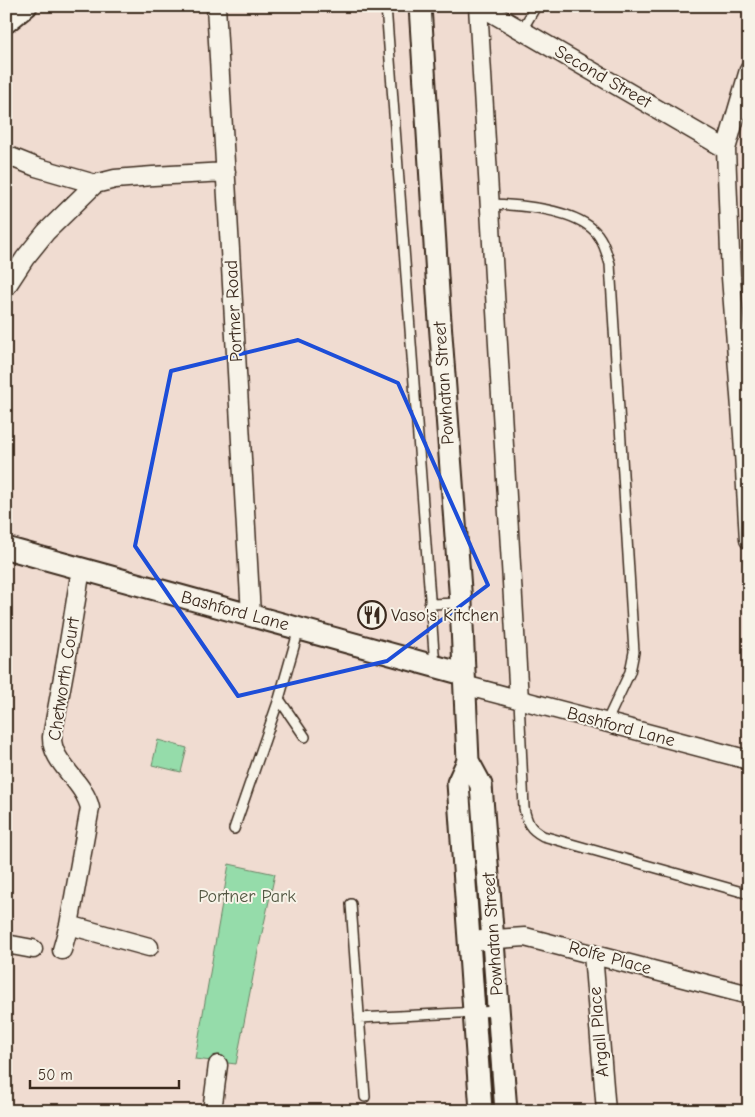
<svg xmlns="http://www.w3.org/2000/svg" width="755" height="1117" font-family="'Comic Neue',sans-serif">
<rect width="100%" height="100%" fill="#f0dcd1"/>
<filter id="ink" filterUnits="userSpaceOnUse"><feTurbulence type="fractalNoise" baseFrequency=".02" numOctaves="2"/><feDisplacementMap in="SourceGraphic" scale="10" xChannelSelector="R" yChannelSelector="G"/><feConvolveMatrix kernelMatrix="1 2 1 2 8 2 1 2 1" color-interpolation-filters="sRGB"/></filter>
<g filter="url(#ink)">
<path fill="#95dcaa" stroke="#688364" d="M 158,740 L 187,748 L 181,772 L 152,765 Z
M 229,864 L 275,874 L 258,951 L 236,1064 L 195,1059 Z"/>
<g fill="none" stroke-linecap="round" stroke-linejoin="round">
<defs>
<path id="service" d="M 386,6 L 435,666
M 746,6 L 749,7
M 522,30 L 536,6
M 490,204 C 520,205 583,209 600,238 C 605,246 607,255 610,264 L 634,652 L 630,672 L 606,723
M 429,604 L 461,603
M 299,629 L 279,699 L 305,737
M 519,700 L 524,808 C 527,823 530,829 543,836 L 749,894
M 234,829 L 279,699
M 351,904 L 365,1097
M 359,1018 L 499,1011"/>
<path id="minor" d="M 216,6 L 251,615
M 478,6 L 519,700
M 480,6 L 726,149
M 749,70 L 726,149 L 731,277 L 743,435 L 749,540
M 6,155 L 36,167 L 95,184 L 115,179 L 153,176 L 226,172
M 6,287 L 25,258 L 46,232 L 95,184
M 81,569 L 66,661 L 52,737 C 51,763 84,781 90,808 L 69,925 L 149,947
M 464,685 L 749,760
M 469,941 L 525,937 L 749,995
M 6,944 L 33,949
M 62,950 L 69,925
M 593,954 L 606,1111
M 212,1111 L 218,1065"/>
<path id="tertiary" d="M 420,6 L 439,308 L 461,603 L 468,761 L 481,785 L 506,1111
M 6,22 L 26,6
M 6,548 L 463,674
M 468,761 L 458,783 L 481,1111"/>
</defs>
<use href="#service" stroke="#3b2a1e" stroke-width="12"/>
<use href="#minor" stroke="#3b2a1e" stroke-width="21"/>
<use href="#tertiary" stroke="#3b2a1e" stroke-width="25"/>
<use href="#service" stroke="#f7f3e8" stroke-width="9"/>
<use href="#minor" stroke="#f7f3e8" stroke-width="18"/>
<use href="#tertiary" stroke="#f7f3e8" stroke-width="21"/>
</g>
</g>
<path fill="none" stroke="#1d4ed8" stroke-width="4" stroke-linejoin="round" d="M 298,340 L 398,383 L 488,585 L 387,661 L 238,696 L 135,546 L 171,371 Z"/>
<defs>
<symbol id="restaurant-ring" viewBox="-11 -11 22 22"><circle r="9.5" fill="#f7f3e8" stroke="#3b2a1e" stroke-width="1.5"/><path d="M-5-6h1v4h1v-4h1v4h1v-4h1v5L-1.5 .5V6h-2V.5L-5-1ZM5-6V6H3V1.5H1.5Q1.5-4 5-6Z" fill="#3b2a1e"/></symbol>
</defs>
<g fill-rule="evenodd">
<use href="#restaurant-ring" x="356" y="599" width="32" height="32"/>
</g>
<g text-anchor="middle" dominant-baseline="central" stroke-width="4" stroke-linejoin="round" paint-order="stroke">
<g font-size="18" fill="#3b2a1e" stroke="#f7f3e8">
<text transform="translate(603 77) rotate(30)">Second Street</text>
<text transform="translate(234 311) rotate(-93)">Portner Road</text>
<text transform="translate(444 383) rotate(-94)">Powhatan Street</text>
<text transform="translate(235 611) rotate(15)">Bashford Lane</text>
<text transform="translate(64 679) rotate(-81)">Chetworth Court</text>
<text transform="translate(621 727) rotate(15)">Bashford Lane</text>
<text transform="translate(493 934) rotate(-94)">Powhatan Street</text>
<text transform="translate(610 958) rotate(15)">Rolfe Place</text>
<text transform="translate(599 1032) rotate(-95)">Argall Place</text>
</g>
<g font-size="18" fill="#3b2a1e" stroke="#f7f3e8" text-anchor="start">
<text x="391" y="615">Vaso's Kitchen</text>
</g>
<g font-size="18" fill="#525641" stroke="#f7f3e8">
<text x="247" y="896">Portner Park</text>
</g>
</g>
<rect width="755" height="1117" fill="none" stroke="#f7f3e8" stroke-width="25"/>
<rect x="12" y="12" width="730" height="1092" fill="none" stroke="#3b2a1e" stroke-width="2" filter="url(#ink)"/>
<path d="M30 1080v8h149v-8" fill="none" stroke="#3b2a1e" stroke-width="2.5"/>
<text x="38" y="1080" font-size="15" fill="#3b2a1e" stroke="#f7f3e8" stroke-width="4" paint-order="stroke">50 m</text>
</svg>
